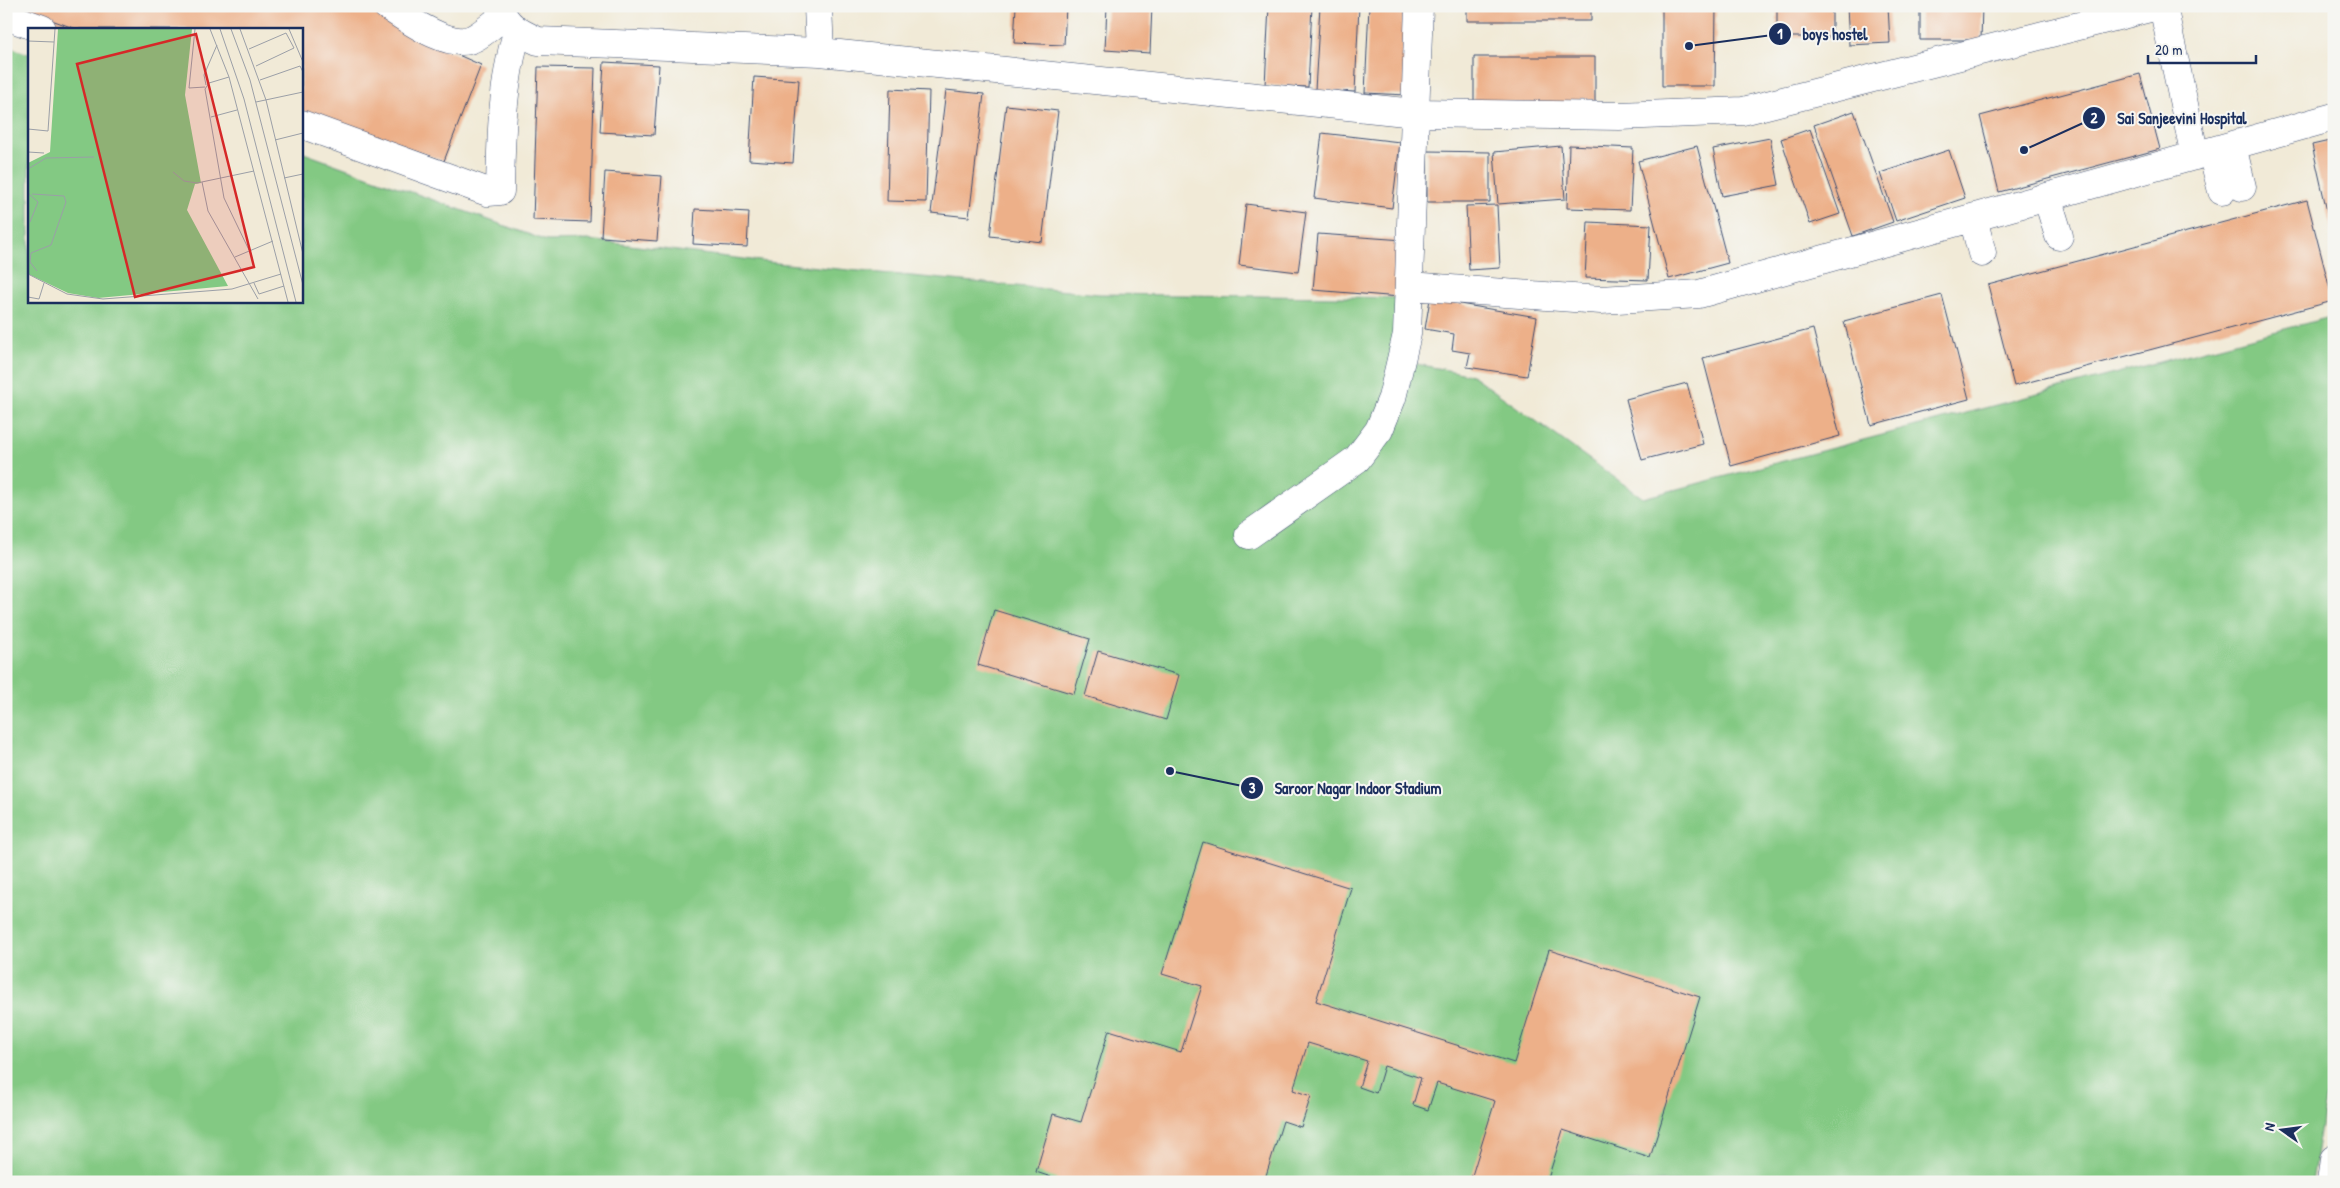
<svg xmlns="http://www.w3.org/2000/svg" width="2340" height="1188" font-family="'Patrick Hand',sans-serif">
<rect width="100%" height="100%" fill="#f6f6f2"/>
<filter id="ink" filterUnits="userSpaceOnUse"><feTurbulence type="fractalNoise" baseFrequency=".02" numOctaves="2"/><feDisplacementMap in="SourceGraphic" scale="10" xChannelSelector="R" yChannelSelector="G"/><feConvolveMatrix kernelMatrix="1 2 1 2 8 2 1 2 1" color-interpolation-filters="sRGB"/></filter>
<filter id="wash" filterUnits="userSpaceOnUse"><feTurbulence type="fractalNoise" baseFrequency=".0096" numOctaves="4" result="noise"/><feDisplacementMap in="SourceGraphic" scale="20" xChannelSelector="R" yChannelSelector="G"/><feGaussianBlur stdDeviation="1.12" result="paint"/><feColorMatrix in="noise" values="0 0 0 0 0 0 0 0 0 0 0 0 0 0 0 0 0 1.4 0 .05"/><feComposite in="paint" operator="in"/></filter>
<g filter="url(#wash)">
<rect width="100%" height="100%" fill="#f1ead7"/>
<path fill="#83c983" stroke="#4f7c70" d="M 6,46 L 29,54 L 29,301 L 301,301 L 301,152 L 547,241 L 589,240 L 776,263 L 1099,294 L 1418,298 L 1412,363 L 1472,375 L 1643,498 L 2334,316 L 2334,1043 L 2312,1182 L 6,1182 Z"/>
<g id="blocks">
<path fill="#edb089" d="M 14,6 L 360,6 L 431,43 L 481,65 L 444,161 L 301,110 L 301,29 L 76,29 Z
M 1016,6 L 1066,6 L 1064,45 L 1014,43 Z
M 1107,6 L 1152,6 L 1150,53 L 1105,50 Z
M 1269,6 L 1312,6 L 1308,87 L 1265,85 Z
M 1320,6 L 1359,6 L 1355,92 L 1315,90 Z
M 1369,6 L 1412,6 L 1407,95 L 1365,93 Z
M 1467,6 L 1591,6 L 1591,21 L 1467,21 Z
M 1662,6 L 1716,6 L 1715,86 L 1662,86 Z
M 1777,6 L 1832,6 L 1832,37 L 1777,37 Z
M 1847,6 L 1888,6 L 1890,43 L 1849,45 Z
M 1920,6 L 1982,6 L 1981,40 L 1920,40 Z
M 1474,57 L 1595,57 L 1595,104 L 1474,104 Z
M 604,62 L 659,65 L 654,135 L 600,132 Z
M 538,67 L 595,68 L 590,222 L 533,220 Z
M 2140,74 L 2160,149 L 1999,192 L 1980,116 Z
M 754,77 L 799,80 L 793,163 L 749,160 Z
M 890,89 L 929,91 L 926,202 L 887,201 Z
M 946,90 L 984,94 L 969,217 L 931,213 Z
M 1006,105 L 1058,111 L 1042,242 L 990,236 Z
M 1854,111 L 1893,222 L 1853,236 L 1814,125 Z
M 1810,129 L 1840,214 L 1810,224 L 1781,139 Z
M 1322,133 L 1400,142 L 1392,208 L 1314,198 Z
M 1770,138 L 1779,185 L 1722,196 L 1713,149 Z
M 2334,140 L 2334,238 L 2333,238 L 2312,145 Z
M 1569,145 L 1633,148 L 1630,210 L 1567,208 Z
M 1561,146 L 1565,199 L 1498,204 L 1494,152 Z
M 1697,146 L 1728,263 L 1669,279 L 1638,161 Z
M 1949,150 L 1965,198 L 1896,221 L 1880,173 Z
M 1427,151 L 1490,152 L 1490,202 L 1427,202 Z
M 605,172 L 662,176 L 657,241 L 601,237 Z
M 2307,200 L 2333,301 L 2014,386 L 1988,285 Z
M 1246,204 L 1306,212 L 1298,272 L 1239,265 Z
M 1497,205 L 1500,268 L 1469,270 L 1466,206 Z
M 695,209 L 749,212 L 747,247 L 693,244 Z
M 1588,222 L 1651,225 L 1648,280 L 1585,278 Z
M 1318,234 L 1404,240 L 1400,297 L 1313,290 Z
M 1942,295 L 1969,399 L 1871,425 L 1844,321 Z
M 1430,299 L 1537,317 L 1527,376 L 1467,367 L 1470,353 L 1452,350 L 1454,334 L 1425,329 Z
M 1813,329 L 1840,436 L 1731,466 L 1703,358 Z
M 1687,383 L 1703,444 L 1642,460 L 1626,399 Z
M 994,610 L 1090,639 L 1074,694 L 978,665 Z
M 1098,651 L 1179,675 L 1166,720 L 1085,696 Z
M 1203,842 L 1351,888 L 1316,1001 L 1514,1063 L 1549,950 L 1700,997 L 1650,1158 L 1563,1130 L 1547,1182 L 1470,1182 L 1495,1101 L 1437,1083 L 1428,1110 L 1413,1105 L 1421,1078 L 1384,1066 L 1376,1093 L 1359,1087 L 1367,1061 L 1308,1043 L 1293,1090 L 1311,1096 L 1301,1127 L 1283,1121 L 1264,1182 L 1056,1182 L 1057,1179 L 1036,1172 L 1053,1114 L 1081,1122 L 1109,1030 L 1181,1052 L 1202,986 L 1162,974 Z"/>
</g>
</g>
<g filter="url(#ink)">
<use href="#blocks" fill-opacity="0" stroke="#3b4b70" stroke-width="1"/>
<g fill="none" stroke-linecap="round" stroke-linejoin="round">
<defs>
<path id="minor" d="M 387,6 C 407,19 451,51 474,38 C 484,33 493,24 502,17
M 499,6 C 505,26 520,33 538,41 L 820,52 L 1415,113 L 1619,116 L 1743,111 L 2158,6
M 818,6 L 820,52
M 2163,6 L 2195,156
M 6,16 L 42,29
M 301,124 L 488,192 L 500,191 C 501,137 502,84 517,32
M 2232,146 L 2242,187
M 2212,152 L 2222,191
M 2047,197 L 2059,236
M 1973,218 L 1982,253
M 1410,286 L 1601,300 L 1699,294 L 2334,117
M 1249,535 L 1357,459 L 1379,430 L 1392,398 L 1407,334 L 1419,6
M 2331,1182 L 2334,1159"/>
</defs>
<use href="#minor" stroke="#3b4b70" stroke-width="29"/>
<use href="#minor" stroke="#fff" stroke-width="28"/>
</g>
</g>
<g transform="translate(28 28)">
<rect width="275" height="275" fill="#f1ead7"/>
<path d="M 30,1 L 164,1 L 157,67 L 173,155 L 167,156 L 159,182 L 200,258 L 70,270 L 40,265 L 0,246 L 0,135 L 22,124 Z" fill="#83c983"/>
<path fill="none" stroke="#9b9fa7" stroke-width="1" d="M 167,1 L 161,60 L 177,59M 182,1 L 201,49 L 260,274M 192,1 L 216,71 L 268,274M 203,1 L 222,52 L 275,257M 212,1 L 238,72 L 275,226M 261,1 L 275,34M 0,13 L 26,14M 221,21 L 258,5 L 266,20 L 228,38M 201,49 L 181,55 L 177,61 L 196,170 L 221,222M 232,52 L 272,38 L 275,44M 178,57 L 176,47 L 189,17M 228,74 L 275,64M 183,89 L 209,82M 0,101 L 20,103 L 27,1M 247,112 L 275,105M 0,124 L 16,125M 0,141 L 18,130 L 66,129M 145,144 L 156,153 L 169,155 L 226,143M 256,150 L 275,146M 174,154 L 180,183 L 230,271M 0,165 L 10,174 L 2,194M 4,166 L 36,168 L 38,174 L 23,217 L 3,225 L 2,234 L 9,243M 207,229 L 245,213M 0,246 L 39,266 L 75,271 L 204,261 L 253,246M 226,255 L 231,266 L 256,258M 0,269 L 11,271 L 16,255"/>
<path fill="#d62828" fill-opacity="0.15" stroke="#d62828" stroke-width="2.5" d="M 168,6 L 226,239 L 107,269 L 49,36 Z"/>
<rect width="275" height="275" fill="none" stroke="#1b2f5e" stroke-width="2.5"/>
</g>
<path fill="none" stroke="#1b2f5e" stroke-width="2" d="M1689 46L1780 34M2024 150L2094 118M1170 771L1252 788"/>
<g fill="#1b2f5e" stroke="#f6f6f2" stroke-width="2">
<circle cx="1689" cy="46" r="5"/>
<circle cx="2024" cy="150" r="5"/>
<circle cx="1170" cy="771" r="5"/>
<circle cx="1780" cy="34" r="12"/>
<circle cx="2094" cy="118" r="12"/>
<circle cx="1252" cy="788" r="12"/>
</g>
<g font-size="15" text-anchor="middle" font-weight="bold" fill="#fff">
<text x="1780" y="39">1</text>
<text x="2094" y="123">2</text>
<text x="1252" y="793">3</text>
</g>
<g font-size="16" text-anchor="middle" font-weight="bold" fill="#1b2f5e" stroke="#f6f6f2" stroke-width="4" stroke-linejoin="round" paint-order="stroke">
<text x="1835" y="40">boys hostel</text>
<text x="2182" y="124">Sai Sanjeevini Hospital</text>
<text x="1358" y="794">Saroor Nagar Indoor Stadium</text>
</g>
<rect width="2340" height="1188" fill="none" stroke="#f6f6f2" stroke-width="25"/>
<g transform="translate(2282 1130) rotate(284)" stroke="#f6f6f2" stroke-width="4" paint-order="stroke">
<path d="M0-4L9 19L0 12L-9 19Z" fill="#1b2f5e"/>
<text y="-8" font-size="14" font-weight="bold" text-anchor="middle" fill="#1b2f5e">N</text>
</g>
<path d="M2148 55v8h108v-8" fill="none" stroke="#1b2f5e" stroke-width="2.5"/>
<text x="2155" y="55" font-size="15" fill="#1b2f5e" stroke="#f6f6f2" stroke-width="4" paint-order="stroke">20 m</text>
</svg>
